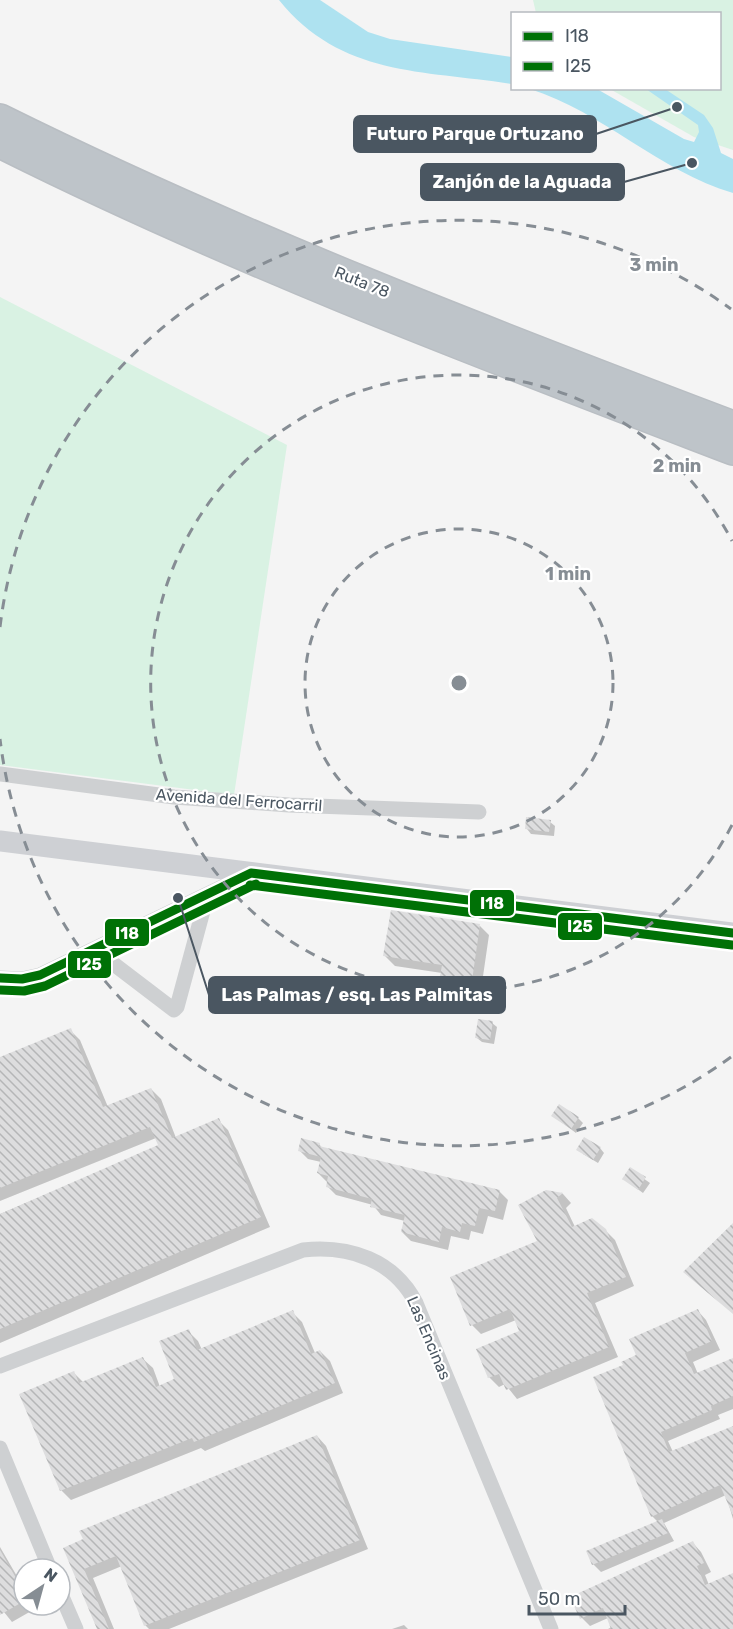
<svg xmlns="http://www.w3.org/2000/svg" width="733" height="1629" font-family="Rubik,sans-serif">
<defs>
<pattern id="building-back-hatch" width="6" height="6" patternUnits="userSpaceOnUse" patternTransform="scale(1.5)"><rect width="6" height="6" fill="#ddddde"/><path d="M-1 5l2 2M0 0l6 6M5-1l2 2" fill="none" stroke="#b5b6b7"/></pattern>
</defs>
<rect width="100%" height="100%" fill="#f4f4f4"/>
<path fill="#d9f2e3" d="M 533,0 L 733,0 L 733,150 L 694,137 L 610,89 L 720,88 L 720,14 L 536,13 Z
M 0,297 L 287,445 L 234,795 L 0,765 Z"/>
<path fill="#aee2f0" d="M 279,0 L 320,0 L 368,32 L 390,39 L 512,57 L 512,84 C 424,70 341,77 279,0 Z
M 530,89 L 597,89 L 684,139 L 694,142 L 699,132 L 698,125 L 646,89 L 665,89 L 704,115 L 713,128 L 721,153 L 733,159 L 733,193 C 659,171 603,112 530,89 Z"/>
<path fill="#0003" d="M 550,822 L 555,826 L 554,836 L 531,834 L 527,829 Z
M 480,926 L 489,935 L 481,990 L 452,985 L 442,973 L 395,966 L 385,956 Z
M 492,1023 L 497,1027 L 494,1044 L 482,1042 L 477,1038 Z
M 70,1030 L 80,1040 L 108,1107 L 151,1089 L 161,1099 L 176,1138 L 218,1120 L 228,1130 L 270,1227 L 0,1343 L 0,1214 L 160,1146 L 156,1138 L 0,1201 L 0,1058 Z
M 553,1116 L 578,1118 L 583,1123 L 576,1133 Z
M 319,1144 L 323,1149 L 499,1191 L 508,1200 L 503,1220 L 488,1216 L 483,1234 L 471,1231 L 469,1240 L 451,1236 L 448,1250 L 411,1241 L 402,1232 L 405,1221 L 381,1215 L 373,1205 L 336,1195 L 327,1186 L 328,1183 L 318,1173 L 321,1162 L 308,1159 L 299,1150 Z
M 600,1148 L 604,1153 L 598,1163 L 583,1154 Z
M 630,1169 L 650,1183 L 643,1193 L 624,1179 Z
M 547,1191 L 563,1194 L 571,1203 L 566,1208 L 575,1227 L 605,1230 L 615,1240 L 634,1286 L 595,1303 L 618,1357 L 517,1399 L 505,1384 L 499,1387 L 489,1377 L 521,1331 L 516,1320 L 481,1334 L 472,1325 L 539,1242 Z
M 698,1311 L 706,1320 L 720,1350 L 693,1362 L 698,1374 L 733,1359 L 733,1409 L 718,1415 L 720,1419 L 668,1441 L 673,1452 L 733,1427 L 733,1519 L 726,1495 L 664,1523 L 674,1541 L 601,1572 L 593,1564 L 588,1552 L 658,1522 L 652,1516 L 625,1366 Z
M 292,1312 L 302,1322 L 315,1353 L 320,1351 L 330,1361 L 343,1393 L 205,1451 L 201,1448 L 71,1500 L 61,1490 L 74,1373 L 84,1383 L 143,1359 L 153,1368 L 160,1387 L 176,1380 L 188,1331 L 198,1341 L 202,1350 Z
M 317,1436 L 326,1446 L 368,1549 L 169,1629 L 149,1629 L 145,1625 L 122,1566 L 93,1578 L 114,1629 L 98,1629 L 65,1548 Z
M 693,1543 L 701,1552 L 711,1572 L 705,1575 L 709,1585 L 733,1575 L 733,1629 L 608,1629 L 612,1627 L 608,1618 L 590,1626 L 582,1618 Z
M 0,1547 L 18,1578 L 24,1582 L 24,1605 L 40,1606 L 12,1622 L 0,1607 Z
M 404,1625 L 408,1629 L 392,1629 Z"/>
<path fill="url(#building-back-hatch)" d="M 526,817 L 551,820 L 549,832 L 525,829 Z
M 391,910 L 480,924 L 472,981 L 440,976 L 442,965 L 383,956 Z
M 478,1019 L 493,1021 L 490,1040 L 475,1038 Z
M 71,1028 L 103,1107 L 151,1088 L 172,1138 L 219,1118 L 261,1217 L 0,1329 L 0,1214 L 158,1145 L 150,1127 L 0,1188 L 0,1057 Z
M 559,1104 L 579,1117 L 571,1129 L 551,1116 Z
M 584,1137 L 601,1147 L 593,1160 L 576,1150 Z
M 301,1138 L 320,1143 L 319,1146 L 500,1190 L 495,1211 L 479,1208 L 475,1226 L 462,1223 L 460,1232 L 442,1227 L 439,1242 L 401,1232 L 405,1215 L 370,1207 L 372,1199 L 326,1187 L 328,1176 L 317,1173 L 321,1157 L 298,1151 Z
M 630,1167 L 646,1177 L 638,1190 L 622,1179 Z
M 546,1190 L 563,1193 L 557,1198 L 572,1227 L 592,1218 L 606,1229 L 626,1277 L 587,1293 L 609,1347 L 506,1390 L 499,1374 L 488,1378 L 476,1349 L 519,1331 L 510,1309 L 470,1326 L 450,1277 L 537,1241 L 518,1205 Z
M 733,1223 L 733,1314 L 683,1272 Z
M 698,1309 L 712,1341 L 685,1353 L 694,1374 L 733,1358 L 733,1396 L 711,1406 L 712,1410 L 661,1432 L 669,1452 L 733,1426 L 733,1516 L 720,1485 L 651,1517 L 593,1377 L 623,1365 L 621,1362 L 636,1355 L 629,1339 Z
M 293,1310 L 311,1354 L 320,1350 L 335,1383 L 194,1442 L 192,1438 L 60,1491 L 19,1394 L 74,1371 L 79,1383 L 143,1357 L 156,1387 L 174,1379 L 159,1341 L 189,1329 L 197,1350 Z
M 317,1435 L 360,1540 L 144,1626 L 116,1556 L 84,1569 L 109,1629 L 97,1629 L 63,1548 L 83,1539 L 79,1531 Z
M 662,1519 L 668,1533 L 592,1565 L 586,1551 Z
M 693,1541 L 704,1563 L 697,1566 L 705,1585 L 733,1573 L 733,1629 L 611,1629 L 603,1608 L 580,1619 L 570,1597 Z
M 0,1550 L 16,1578 L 20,1576 L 24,1583 L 24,1601 L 0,1615 Z"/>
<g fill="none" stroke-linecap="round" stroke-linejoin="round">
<defs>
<path id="highway" d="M 0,118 C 238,236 485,331 733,425
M 0,144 C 238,263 485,356 733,451"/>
</defs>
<use href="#highway" stroke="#b9bec3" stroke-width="30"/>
<path stroke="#ced0d2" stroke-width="15" d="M 0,774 L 174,797 L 289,805 L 479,812
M 94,949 L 174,1010 L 177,1007 L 207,896
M 0,978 L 22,979 L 40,975 L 251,873
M 0,1366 L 303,1250 C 349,1245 394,1260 416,1303 L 551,1629
M 0,1448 L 50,1569
M 60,1592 L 76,1629"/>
<path stroke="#ced0d4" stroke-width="21" d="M 0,841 L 733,933"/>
<use href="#highway" stroke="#bec4c9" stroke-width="27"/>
<defs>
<path id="bus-1" d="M 251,873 L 733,933
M 0,978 L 22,979 L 40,975 L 251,873"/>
<path id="bus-2" d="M 250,885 L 732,945
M 0,990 L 24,991 L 45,986 L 256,884"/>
</defs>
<use href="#bus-1" stroke="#fff" stroke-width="14"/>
<use href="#bus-2" stroke="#fff" stroke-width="14"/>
<use href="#bus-1" stroke="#007106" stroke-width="9"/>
<use href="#bus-2" stroke="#007106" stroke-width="9"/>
</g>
<g fill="none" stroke="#868d94" stroke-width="3" stroke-dasharray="10 8">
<circle cx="459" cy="683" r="154"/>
<path d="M732 825A308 308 0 1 1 732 541"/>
<path d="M731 1057A462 462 0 0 1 0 739M0 627A462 462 0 0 1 731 309"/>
</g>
<g text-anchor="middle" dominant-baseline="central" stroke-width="4.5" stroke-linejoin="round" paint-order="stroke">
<g font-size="16" fill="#4a5661" stroke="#fff">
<text transform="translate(362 282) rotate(22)">Ruta 78</text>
<text transform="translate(239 800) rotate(4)">Avenida del Ferrocarril</text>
<text transform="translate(429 1338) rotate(67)">Las Encinas</text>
</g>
</g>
<circle cx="459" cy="683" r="9" fill="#868d94" stroke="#fff" stroke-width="3"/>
<g font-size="18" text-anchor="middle" font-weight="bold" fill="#868d94" stroke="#fff" stroke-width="4.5" stroke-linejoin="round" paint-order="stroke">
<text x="654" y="271">3 min</text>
<text x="677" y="472">2 min</text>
<text x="568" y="580">1 min</text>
</g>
<path fill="none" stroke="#4a5661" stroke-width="2" d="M677 107L596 134M692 163L624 182M178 898L209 995"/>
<g fill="#4a5661" stroke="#fff" stroke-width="2">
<circle cx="677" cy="107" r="6"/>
<circle cx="692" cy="163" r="6"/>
<circle cx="178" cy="898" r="6"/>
</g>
<g fill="#4a5661" stroke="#4a5661" stroke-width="2">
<rect x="354" y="116" width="242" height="36" rx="6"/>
<rect x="421" y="164" width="203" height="36" rx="6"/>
<rect x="209" y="977" width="296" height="36" rx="6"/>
</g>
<g font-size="18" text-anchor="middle" font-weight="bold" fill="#fff">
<text x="475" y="140">Futuro Parque Ortuzano</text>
<text x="522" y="188">Zanjón de la Aguada</text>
<text x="357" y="1001">Las Palmas / esq. Las Palmitas</text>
</g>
<g stroke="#fff" stroke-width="2">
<rect x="469" y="889" width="46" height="28" rx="6" fill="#007106"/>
<rect x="557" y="912" width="46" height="29" rx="6" fill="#007106"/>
<rect x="104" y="918" width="46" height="29" rx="6" fill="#007106"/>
<rect x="67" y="950" width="45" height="29" rx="6" fill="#007106"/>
</g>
<g font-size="16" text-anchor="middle" font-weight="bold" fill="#fff">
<text x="492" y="909">I18</text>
<text x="580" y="932">I25</text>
<text x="127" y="939">I18</text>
<text x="89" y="970">I25</text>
</g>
<rect x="511" y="12" width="210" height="78" fill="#ffffff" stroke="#b7bbc0" stroke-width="1.5"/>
<rect x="523" y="32" width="30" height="9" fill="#007106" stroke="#b7bbc0" stroke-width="1.5"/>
<text x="565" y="42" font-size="18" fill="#4a5661">I18</text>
<rect x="523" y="62" width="30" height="9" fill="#007106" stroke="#b7bbc0" stroke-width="1.5"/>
<text x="565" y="72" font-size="18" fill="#4a5661">I25</text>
<g transform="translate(42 1587) rotate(36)"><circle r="28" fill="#ffffff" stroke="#b7bbc0" stroke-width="1.5"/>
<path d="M0-4.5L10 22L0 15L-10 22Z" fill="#868d94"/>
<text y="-9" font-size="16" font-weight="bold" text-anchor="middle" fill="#4a5661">N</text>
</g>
<path d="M529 1605v9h96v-9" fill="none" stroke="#4a5661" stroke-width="3"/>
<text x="538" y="1605" font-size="18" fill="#4a5661" stroke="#ffffff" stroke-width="4.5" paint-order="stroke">50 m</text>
</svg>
